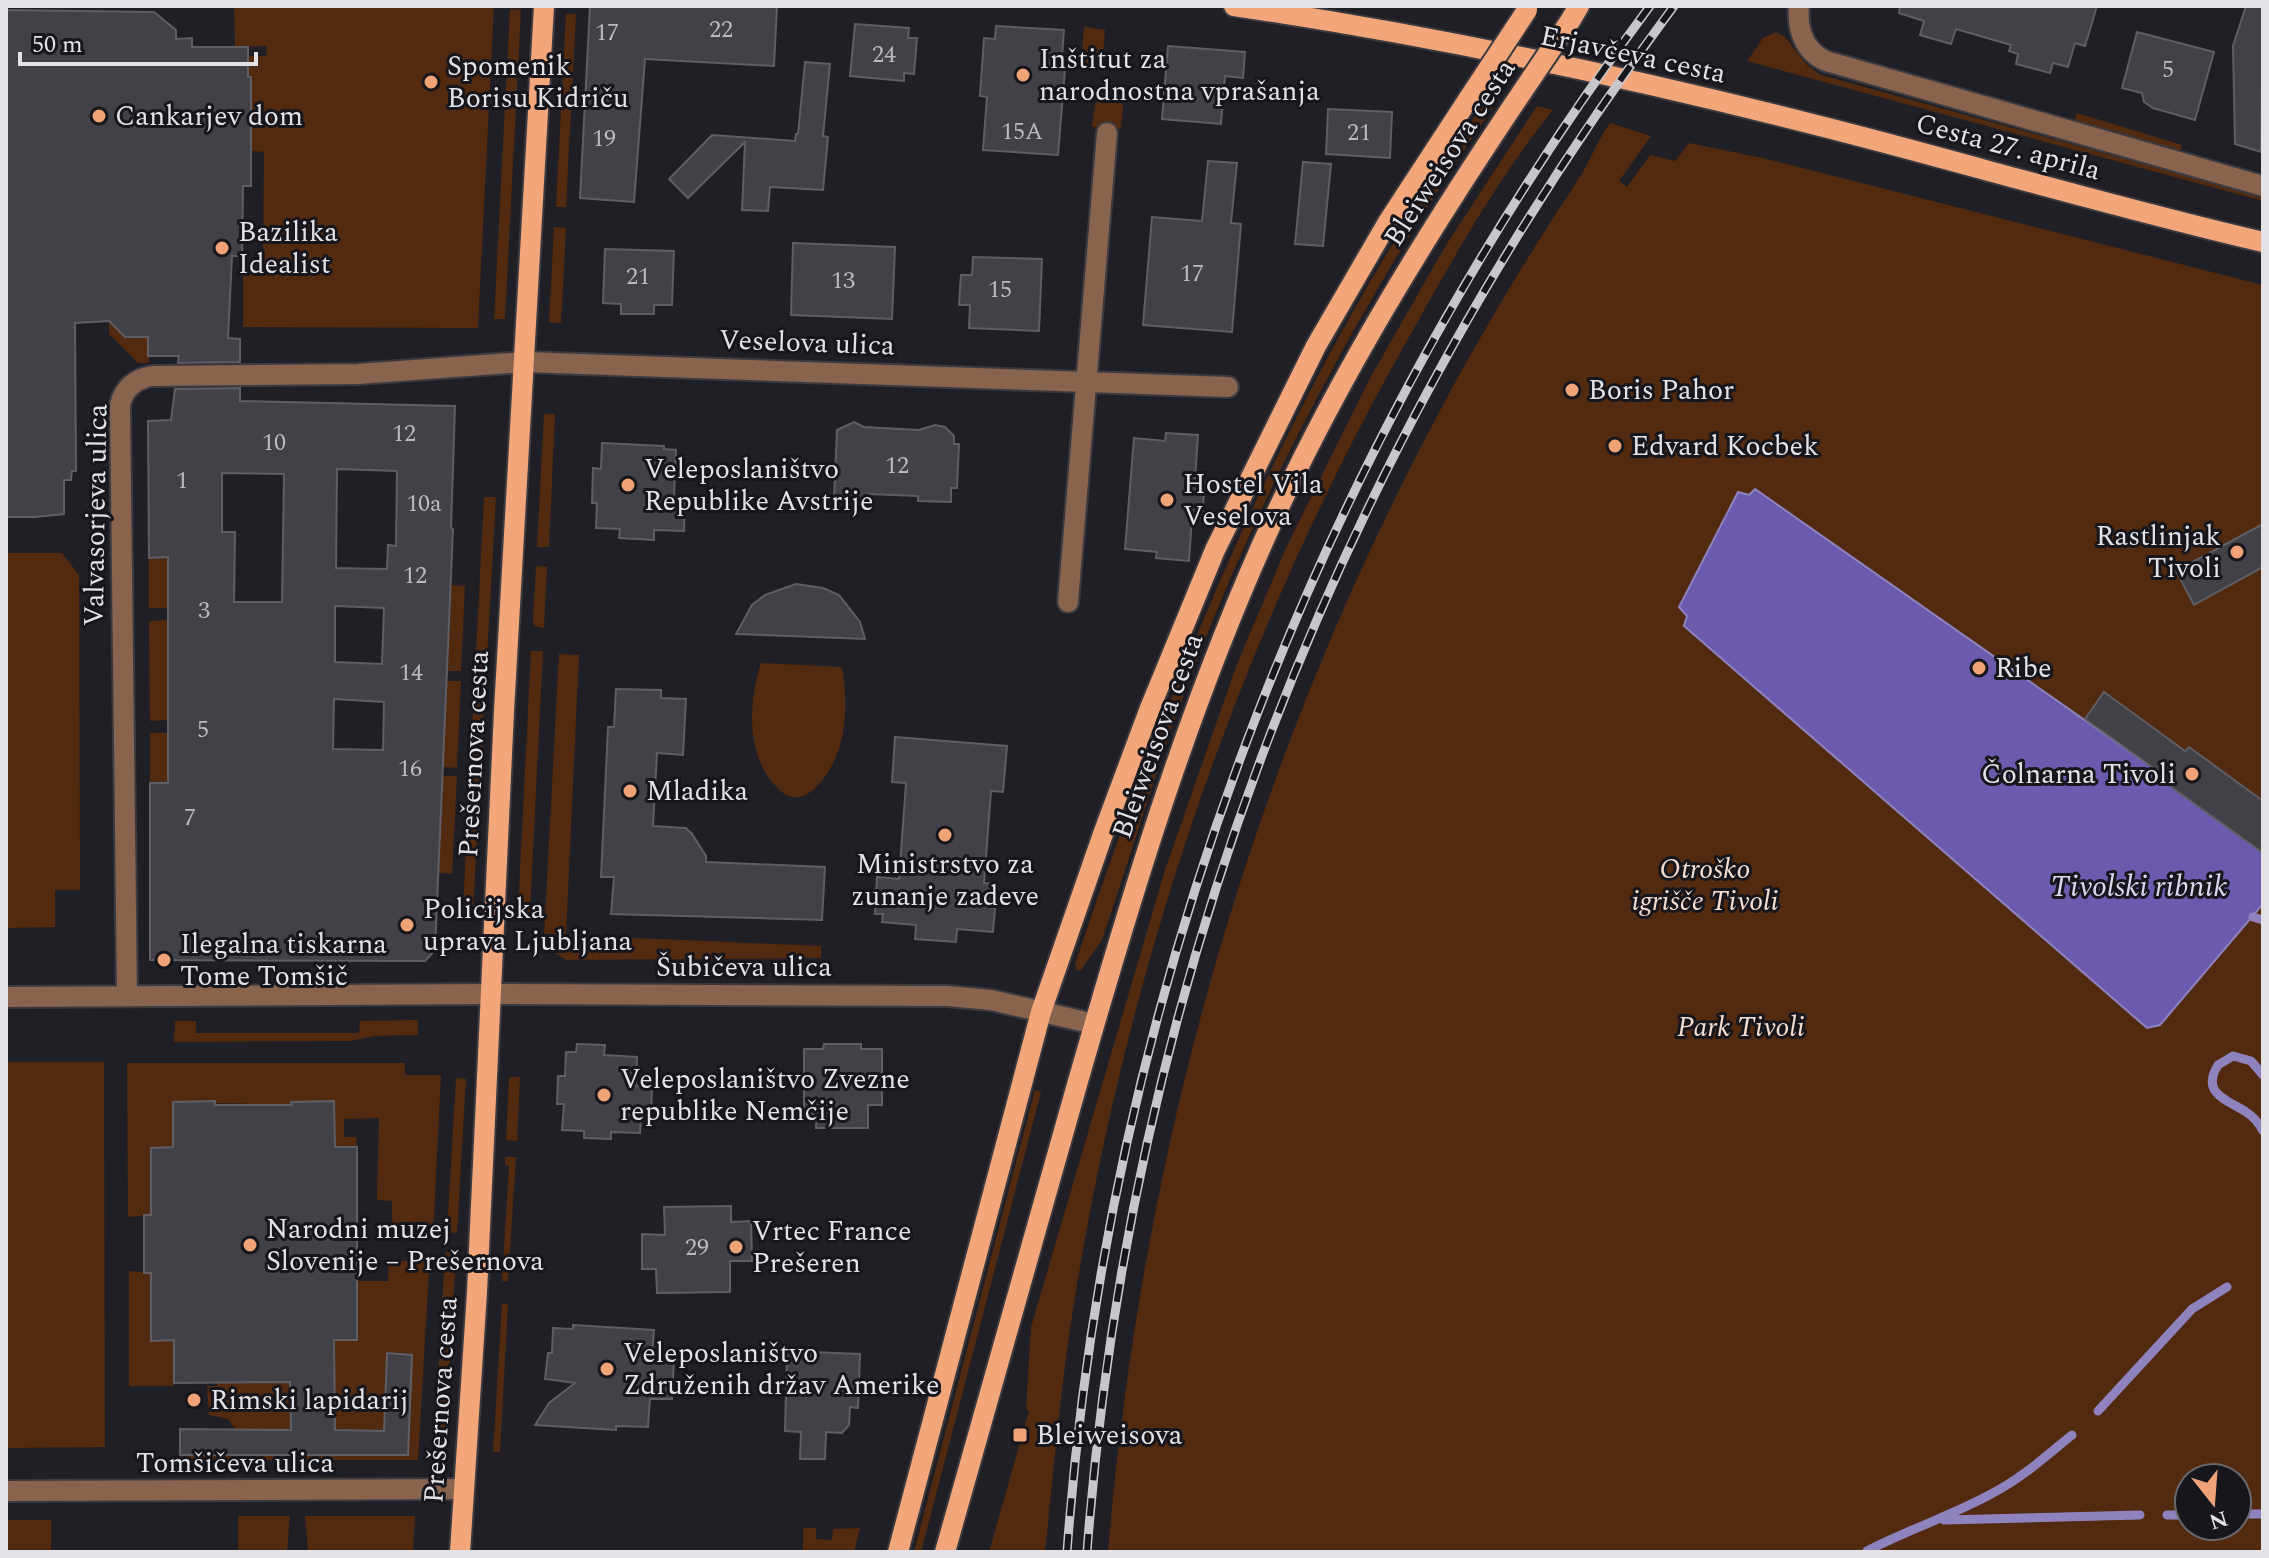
<svg xmlns="http://www.w3.org/2000/svg" width="2269" height="1558" font-family="Spectral,serif">
<rect width="100%" height="100%" fill="#201f25"/>
<path fill="#522a0f" fill-rule="evenodd" d="M 234,6 L 494,6 L 478,328 L 243,327 L 243,263 L 263,261 L 264,152 L 251,151 L 251,78 L 248,77 L 248,56 L 266,56 L 267,46 L 235,47 Z
M 510,9 L 521,10 L 505,319 L 494,319 Z
M 566,14 L 576,14 L 566,207 L 556,207 Z
M 1084,27 L 1105,30 L 1102,65 L 1081,64 Z
M 1776,32 L 1784,36 L 1807,65 L 1821,75 L 2263,197 L 2263,201 L 1747,61 L 1763,38 Z
M 1101,91 L 1119,92 L 1119,99 L 1123,105 L 1121,129 L 1092,127 L 1095,104 L 1100,97 Z
M 1484,102 L 1493,107 C 1367,291 1262,485 1184,694 C 1154,775 1130,859 1102,940 L 1081,970 L 1077,971 L 1075,964 C 1151,738 1238,515 1355,308 C 1395,237 1440,170 1484,102 Z
M 1537,106 L 1553,110 C 1493,184 1447,270 1400,353 C 1237,644 1128,968 1075,1297 C 1061,1382 1054,1467 1045,1552 L 989,1552 L 1029,1411 L 1026,1409 L 1031,1327 L 1165,870 L 1237,664 L 1286,548 L 1370,378 L 1446,245 Z
M 2077,113 L 2182,145 L 2180,151 L 2075,120 Z
M 1610,123 L 1651,136 L 1619,181 L 1627,187 L 1650,155 L 1675,161 L 1689,143 L 1767,159 L 2263,285 L 2263,1552 L 1108,1552 C 1148,1074 1295,619 1555,215 C 1565,200 1575,185 1584,170 C 1593,154 1599,138 1610,123 ZM 2189,1478 L 2237,1478 L 2237,1526 L 2189,1526 Z
M 554,227 L 566,228 L 561,323 L 549,322 Z
M 109,321 L 125,337 L 148,338 L 149,363 L 138,363 L 109,334 Z
M 544,414 L 555,414 L 549,547 L 537,547 Z
M 484,497 L 496,497 L 473,909 L 463,908 Z
M 6,553 L 62,553 L 79,575 L 80,890 L 55,890 L 55,927 L 6,928 Z
M 168,557 L 168,608 L 149,608 L 149,558 Z
M 536,566 L 547,567 L 544,628 L 535,626 L 533,622 Z
M 451,585 L 465,586 L 461,671 L 448,671 Z
M 168,620 L 168,720 L 150,721 L 149,621 Z
M 531,651 L 543,651 L 530,912 L 518,911 Z
M 559,654 L 579,655 L 566,935 L 821,946 L 821,958 L 566,960 L 552,951 L 544,936 Z
M 761,663 L 842,667 C 849,706 847,753 819,784 C 812,792 803,799 792,797 C 783,795 778,788 772,782 C 746,750 749,700 761,663 Z
M 447,681 L 461,681 L 457,768 L 443,767 Z
M 150,733 L 168,733 L 168,783 L 150,783 Z
M 443,776 L 457,776 L 452,874 L 439,873 Z
M 418,1020 L 418,1035 L 375,1036 L 350,1041 L 174,1042 L 175,1021 L 196,1021 L 196,1033 L 359,1033 L 360,1021 Z
M 6,1062 L 104,1062 L 105,1447 L 6,1448 Z
M 127,1063 L 405,1063 L 405,1075 L 441,1075 L 433,1237 L 419,1236 L 419,1225 L 392,1224 L 392,1201 L 377,1200 L 379,1118 L 344,1119 L 344,1137 L 356,1137 L 357,1147 L 335,1147 L 334,1101 L 292,1102 L 292,1105 L 174,1102 L 173,1147 L 151,1148 L 151,1215 L 128,1217 Z
M 509,1077 L 520,1077 L 517,1141 L 506,1140 Z
M 456,1078 L 466,1079 L 457,1233 L 447,1232 Z
M 1035,1090 L 1041,1092 L 921,1552 L 914,1552 Z
M 505,1157 L 516,1157 L 508,1281 L 502,1281 L 509,1166 L 505,1165 Z
M 445,1252 L 456,1253 L 445,1453 L 434,1452 Z
M 421,1254 L 430,1255 L 418,1460 L 180,1460 L 180,1455 L 408,1455 L 411,1355 L 387,1354 L 384,1431 L 236,1430 L 228,1419 L 209,1415 L 207,1386 L 217,1386 L 217,1383 L 290,1382 L 334,1340 L 357,1340 L 357,1281 L 388,1281 L 389,1261 L 420,1261 Z
M 129,1271 L 151,1273 L 151,1340 L 174,1340 L 174,1386 L 129,1386 Z
M 502,1304 L 508,1304 L 500,1452 L 493,1452 Z
M 238,1516 L 290,1516 L 287,1552 L 238,1552 Z
M 305,1516 L 415,1516 L 413,1552 L 308,1552 Z
M 6,1520 L 51,1520 L 51,1552 L 6,1552 Z
M 803,1528 L 816,1528 L 816,1539 L 832,1540 L 833,1529 L 860,1528 L 854,1552 L 803,1552 Z"/>
<path fill="#6b5aae" stroke="#8f83bf" stroke-width="2" d="M 1755,489 L 2166,777 L 2164,781 L 2263,853 L 2263,904 L 2160,1025 L 2147,1028 L 1684,626 L 1687,616 L 1679,607 L 1738,492 L 1749,495 Z"/>
<g fill="none" stroke-linecap="round" stroke-linejoin="round">
<path stroke="#8f83bf" stroke-width="9" d="M 2253,917 L 2263,920
M 2263,1075 L 2251,1061 L 2233,1056 L 2218,1065 C 2200,1094 2228,1100 2246,1112 C 2254,1117 2259,1123 2263,1131
M 2098,1411 L 2192,1309 L 2227,1287
M 2237,1514 L 2263,1514
M 2167,1515 L 2189,1515
M 1944,1520 L 2140,1515
M 1867,1551 C 1907,1530 1951,1516 1991,1494 C 2021,1479 2046,1456 2072,1435"/>
</g>
<path fill="#424147" stroke="#5f5e65" stroke-width="2" fill-rule="evenodd" d="M 590,6 L 777,6 L 774,66 L 645,59 L 634,202 L 580,198 Z
M 1900,6 L 2097,6 L 2085,46 L 2075,43 L 2068,67 L 2053,63 L 2050,73 L 2016,64 L 2018,54 L 2009,51 L 2011,45 L 1956,29 L 1951,44 L 1920,35 L 1924,21 L 1899,13 Z
M 2246,6 L 2263,6 L 2261,152 L 2235,144 L 2233,46 Z
M 6,10 L 154,12 L 176,30 L 176,39 L 192,38 L 192,47 L 248,47 L 248,77 L 251,77 L 251,186 L 243,186 L 242,256 L 232,256 L 228,338 L 240,339 L 240,362 L 178,363 L 179,356 L 148,356 L 148,337 L 125,337 L 109,321 L 75,323 L 76,471 L 72,471 L 71,480 L 64,480 L 64,514 L 35,517 L 6,517 Z
M 855,24 L 909,28 L 908,38 L 917,38 L 914,74 L 904,73 L 904,81 L 850,76 Z
M 996,26 L 1064,30 L 1062,56 L 1066,57 L 1058,155 L 983,150 L 987,97 L 980,96 L 984,38 L 995,39 Z
M 2137,32 L 2214,52 L 2195,120 L 2153,108 L 2144,102 L 2142,93 L 2122,88 Z
M 1168,46 L 1245,52 L 1243,78 L 1225,76 L 1221,124 L 1162,119 Z
M 805,62 L 830,64 L 823,136 L 828,137 L 823,190 L 770,187 L 768,211 L 742,210 L 745,142 L 688,198 L 669,179 L 712,135 L 795,141 L 796,134 L 798,134 Z
M 1328,109 L 1392,112 L 1390,158 L 1326,154 Z
M 1208,161 L 1237,163 L 1231,223 L 1241,224 L 1232,332 L 1143,325 L 1152,217 L 1202,221 Z
M 1303,162 L 1331,164 L 1323,246 L 1295,244 Z
M 793,243 L 895,247 L 892,319 L 791,315 Z
M 605,249 L 674,251 L 672,305 L 654,305 L 654,314 L 621,314 L 621,304 L 603,303 Z
M 973,257 L 1042,259 L 1039,331 L 969,328 L 970,305 L 959,305 L 961,275 L 972,275 Z
M 240,388 L 240,401 L 455,406 L 451,528 L 453,529 L 435,950 L 425,961 L 150,960 L 150,783 L 168,783 L 168,557 L 149,558 L 148,421 L 171,420 L 175,389 ZM 337,469 L 397,471 L 396,546 L 388,545 L 387,569 L 336,568 ZM 222,473 L 284,474 L 282,602 L 234,602 L 235,532 L 222,532 ZM 335,606 L 384,608 L 382,664 L 335,662 ZM 334,699 L 384,702 L 383,750 L 333,749 Z
M 854,422 L 864,427 L 919,430 L 935,425 L 945,427 L 954,436 L 954,444 L 959,444 L 957,488 L 951,488 L 951,502 L 918,501 L 918,496 L 868,494 L 868,499 L 834,498 L 837,430 Z
M 1166,433 L 1198,435 L 1195,480 L 1205,482 L 1202,518 L 1192,517 L 1189,561 L 1156,558 L 1157,552 L 1125,549 L 1134,438 L 1165,441 Z
M 602,443 L 664,446 L 664,449 L 676,450 L 674,497 L 685,498 L 684,531 L 654,530 L 654,540 L 619,538 L 620,529 L 596,528 L 597,503 L 592,503 L 593,468 L 601,469 Z
M 2263,524 L 2263,567 L 2194,605 L 2176,571 Z
M 796,584 L 823,588 L 839,595 L 860,622 L 865,639 L 736,634 L 752,605 L 765,595 Z
M 616,689 L 661,690 L 661,698 L 686,699 L 683,755 L 657,753 L 653,826 L 686,828 L 692,834 L 706,856 L 706,862 L 825,867 L 822,920 L 611,914 L 614,877 L 601,877 L 608,727 L 614,727 Z
M 2104,692 L 2185,751 L 2189,747 L 2263,801 L 2263,853 L 2163,781 L 2166,777 L 2085,719 Z
M 895,737 L 1007,746 L 1003,792 L 991,791 L 984,883 L 997,884 L 993,932 L 957,929 L 956,942 L 915,939 L 916,925 L 882,922 L 883,914 L 875,914 L 877,877 L 899,879 L 906,783 L 892,782 Z
M 577,1044 L 605,1045 L 604,1055 L 637,1057 L 636,1086 L 652,1087 L 651,1114 L 641,1114 L 640,1133 L 611,1132 L 611,1139 L 584,1138 L 584,1131 L 562,1130 L 564,1104 L 557,1104 L 558,1076 L 565,1076 L 566,1052 L 576,1052 Z
M 824,1044 L 861,1044 L 861,1049 L 882,1049 L 882,1105 L 868,1105 L 868,1128 L 816,1128 L 817,1115 L 804,1115 L 804,1049 L 823,1049 Z
M 215,1101 L 215,1105 L 292,1105 L 291,1102 L 334,1101 L 335,1147 L 357,1147 L 357,1340 L 334,1340 L 335,1430 L 384,1431 L 387,1353 L 412,1355 L 408,1455 L 180,1455 L 180,1429 L 291,1430 L 290,1382 L 174,1383 L 174,1340 L 151,1341 L 151,1273 L 144,1273 L 144,1215 L 151,1215 L 151,1148 L 173,1147 L 173,1102 Z
M 731,1206 L 731,1222 L 751,1221 L 752,1261 L 730,1261 L 730,1292 L 657,1293 L 656,1269 L 642,1269 L 642,1234 L 665,1235 L 664,1207 Z
M 573,1325 L 654,1330 L 652,1357 L 674,1359 L 672,1399 L 650,1399 L 648,1427 L 616,1426 L 616,1430 L 535,1425 L 549,1403 L 575,1383 L 545,1379 L 548,1353 L 552,1353 L 553,1328 L 573,1329 Z
M 787,1351 L 860,1354 L 858,1408 L 850,1407 L 849,1425 L 842,1433 L 826,1432 L 825,1459 L 800,1459 L 801,1432 L 785,1431 Z"/>
<g fill="none" stroke-linecap="round" stroke-linejoin="round">
<defs>
<path id="minor" d="M 1799,6 C 1797,29 1804,51 1826,61 L 2263,186
M 1068,602 L 1107,133
M 127,996 L 120,405 C 124,388 135,379 152,376 L 358,374 L 525,362 L 1228,387
M 6,997 L 491,994 L 947,996 L 991,1000 L 1094,1024
M 6,1491 L 464,1489"/>
<path id="major" d="M 1234,6 C 1450,38 1666,85 1878,141 C 2006,175 2134,212 2263,242
M 1570,21 L 1579,6
M 460,1552 L 477,1292 L 504,711 L 544,6
M 898,1552 L 1041,1012 L 1103,834 L 1150,708 L 1215,550 L 1316,346 L 1388,222 L 1469,98
M 945,1552 C 986,1406 1028,1259 1069,1113 C 1126,912 1186,709 1274,518 C 1341,373 1425,237 1514,104"/>
</defs>
<use href="#minor" stroke="#3b3a40" stroke-width="24"/>
<use href="#major" stroke="#3b3a40" stroke-width="24"/>
<use href="#minor" stroke="#88634e" stroke-width="20"/>
<use href="#major" stroke="#f3a679" stroke-width="20"/>
<defs>
<path id="rail" d="M 1067,1552 C 1108,992 1315,455 1650,6
M 1087,1552 C 1130,984 1334,462 1674,6"/>
</defs>
<use href="#rail" stroke="#c7c6ca" stroke-width="9"/>
<use href="#rail" stroke="#17161c" stroke-width="6" stroke-dasharray="18" stroke-linecap="butt"/>
<defs>
<path id="major-bridge" d="M 1469,98 L 1527,10
M 1514,104 L 1570,21"/>
</defs>
<use href="#major-bridge" stroke="#3b3a40" stroke-width="24" stroke-linecap="butt"/>
<use href="#major-bridge" stroke="#f3a679" stroke-width="20"/>
</g>
<g fill="#efa376" stroke="#17161c" stroke-width="3">
<circle cx="1023" cy="75" r="8"/>
<circle cx="431" cy="82" r="8"/>
<circle cx="99" cy="116" r="8"/>
<circle cx="222" cy="248" r="8"/>
<circle cx="1572" cy="390" r="8"/>
<circle cx="1615" cy="446" r="8"/>
<circle cx="628" cy="485" r="8"/>
<circle cx="1167" cy="500" r="8"/>
<circle cx="2237" cy="552" r="8"/>
<circle cx="1979" cy="668" r="8"/>
<circle cx="2192" cy="774" r="8"/>
<circle cx="630" cy="791" r="8"/>
<circle cx="945" cy="835" r="8"/>
<circle cx="407" cy="925" r="8"/>
<circle cx="164" cy="960" r="8"/>
<circle cx="604" cy="1095" r="8"/>
<circle cx="250" cy="1245" r="8"/>
<circle cx="736" cy="1247" r="8"/>
<circle cx="607" cy="1369" r="8"/>
<circle cx="194" cy="1400" r="8"/>
<rect x="1012" y="1427" width="16" height="16" rx="4"/>
</g>
<g text-anchor="middle" dominant-baseline="central" stroke-width="6" stroke-linejoin="round" paint-order="stroke">
<g font-size="24" fill="#bbbabe">
<text x="721" y="30">22</text>
<text x="607" y="33">17</text>
<text x="884" y="55">24</text>
<text x="2168" y="70">5</text>
<text x="1022" y="132">15A</text>
<text x="1359" y="133">21</text>
<text x="604" y="139">19</text>
<text x="1192" y="274">17</text>
<text x="638" y="277">21</text>
<text x="843" y="281">13</text>
<text x="1000" y="290">15</text>
<text x="404" y="434">12</text>
<text x="274" y="443">10</text>
<text x="897" y="466">12</text>
<text x="182" y="481">1</text>
<text x="424" y="504">10a</text>
<text x="415" y="576">12</text>
<text x="204" y="611">3</text>
<text x="411" y="673">14</text>
<text x="203" y="730">5</text>
<text x="410" y="769">16</text>
<text x="190" y="818">7</text>
<text x="697" y="1248">29</text>
</g>
<g font-size="28" fill="#e3e2e6" stroke="#17161c">
<text transform="translate(1633 55) rotate(12)">Erjavčeva cesta</text>
<text transform="translate(2008 147) rotate(15)">Cesta 27. aprila</text>
<text transform="translate(1450 153) rotate(-57)">Bleiweisova cesta</text>
<text transform="translate(807 343) rotate(2)">Veselova ulica</text>
<text transform="translate(96 515) rotate(-89)">Valvasorjeva ulica</text>
<text transform="translate(1158 736) rotate(-70)">Bleiweisova cesta</text>
<text transform="translate(474 754) rotate(-87)">Prešernova cesta</text>
<text x="744" y="967">Šubičeva ulica</text>
<text transform="translate(441 1400) rotate(-86)">Prešernova cesta</text>
<text x="235" y="1463">Tomšičeva ulica</text>
</g>
<g font-size="28" fill="#e3e2e6" stroke="#17161c" text-anchor="start">
<text x="1039" y="59">Inštitut za<tspan x="1039" dy="32">narodnostna vprašanja</tspan></text>
<text x="447" y="66">Spomenik<tspan x="447" dy="32">Borisu Kidriču</tspan></text>
<text x="115" y="116">Cankarjev dom</text>
<text x="238" y="232">Bazilika<tspan x="238" dy="32">Idealist</tspan></text>
<text x="1588" y="390">Boris Pahor</text>
<text x="1631" y="446">Edvard Kocbek</text>
<text x="644" y="469">Veleposlaništvo<tspan x="644" dy="32">Republike Avstrije</tspan></text>
<text x="1183" y="484">Hostel Vila<tspan x="1183" dy="32">Veselova</tspan></text>
<text x="2221" y="536" text-anchor="end">Rastlinjak<tspan x="2221" dy="32">Tivoli</tspan></text>
<text x="1995" y="668">Ribe</text>
<text x="2176" y="774" text-anchor="end">Čolnarna Tivoli</text>
<text x="646" y="791">Mladika</text>
<text x="945" y="864" text-anchor="middle">Ministrstvo za<tspan x="945" dy="32">zunanje zadeve</tspan></text>
<text x="423" y="909">Policijska<tspan x="423" dy="32">uprava Ljubljana</tspan></text>
<text x="180" y="944">Ilegalna tiskarna<tspan x="180" dy="32">Tome Tomšič</tspan></text>
<text x="620" y="1079">Veleposlaništvo Zvezne<tspan x="620" dy="32">republike Nemčije</tspan></text>
<text x="266" y="1229">Narodni muzej<tspan x="266" dy="32">Slovenije – Prešernova</tspan></text>
<text x="752" y="1231">Vrtec France<tspan x="752" dy="32">Prešeren</tspan></text>
<text x="623" y="1353">Veleposlaništvo<tspan x="623" dy="32">Združenih držav Amerike</tspan></text>
<text x="210" y="1400">Rimski lapidarij</text>
<text x="1036" y="1435">Bleiweisova</text>
</g>
<g font-size="28" font-style="italic" fill="#f5ded0" stroke="#17161c">
<text x="1705" y="869">Otroško<tspan x="1705" dy="32">igrišče Tivoli</tspan></text>
<text x="1741" y="1027">Park Tivoli</text>
</g>
<g font-size="30" font-style="italic" fill="#d9d7ee" stroke="#17161c">
<text x="2139" y="887">Tivolski ribnik</text>
</g>
</g>
<rect width="2269" height="1558" fill="none" stroke="#e3e2e6" stroke-width="16"/>
<g transform="translate(2213 1502) rotate(163)"><circle r="38" fill="#17161c" stroke="#69686d" stroke-width="2"/>
<path d="M0-6L14 30L0 20L-14 30Z" fill="#efa376"/>
<text y="-12" font-size="22" font-weight="bold" text-anchor="middle" fill="#e3e2e6">N</text>
</g>
<path d="M20 52v12h236v-12" fill="none" stroke="#e3e2e6" stroke-width="4"/>
<text x="32" y="52" font-size="24" fill="#e3e2e6" stroke="#17161c" stroke-width="6" paint-order="stroke">50 m</text>
</svg>
